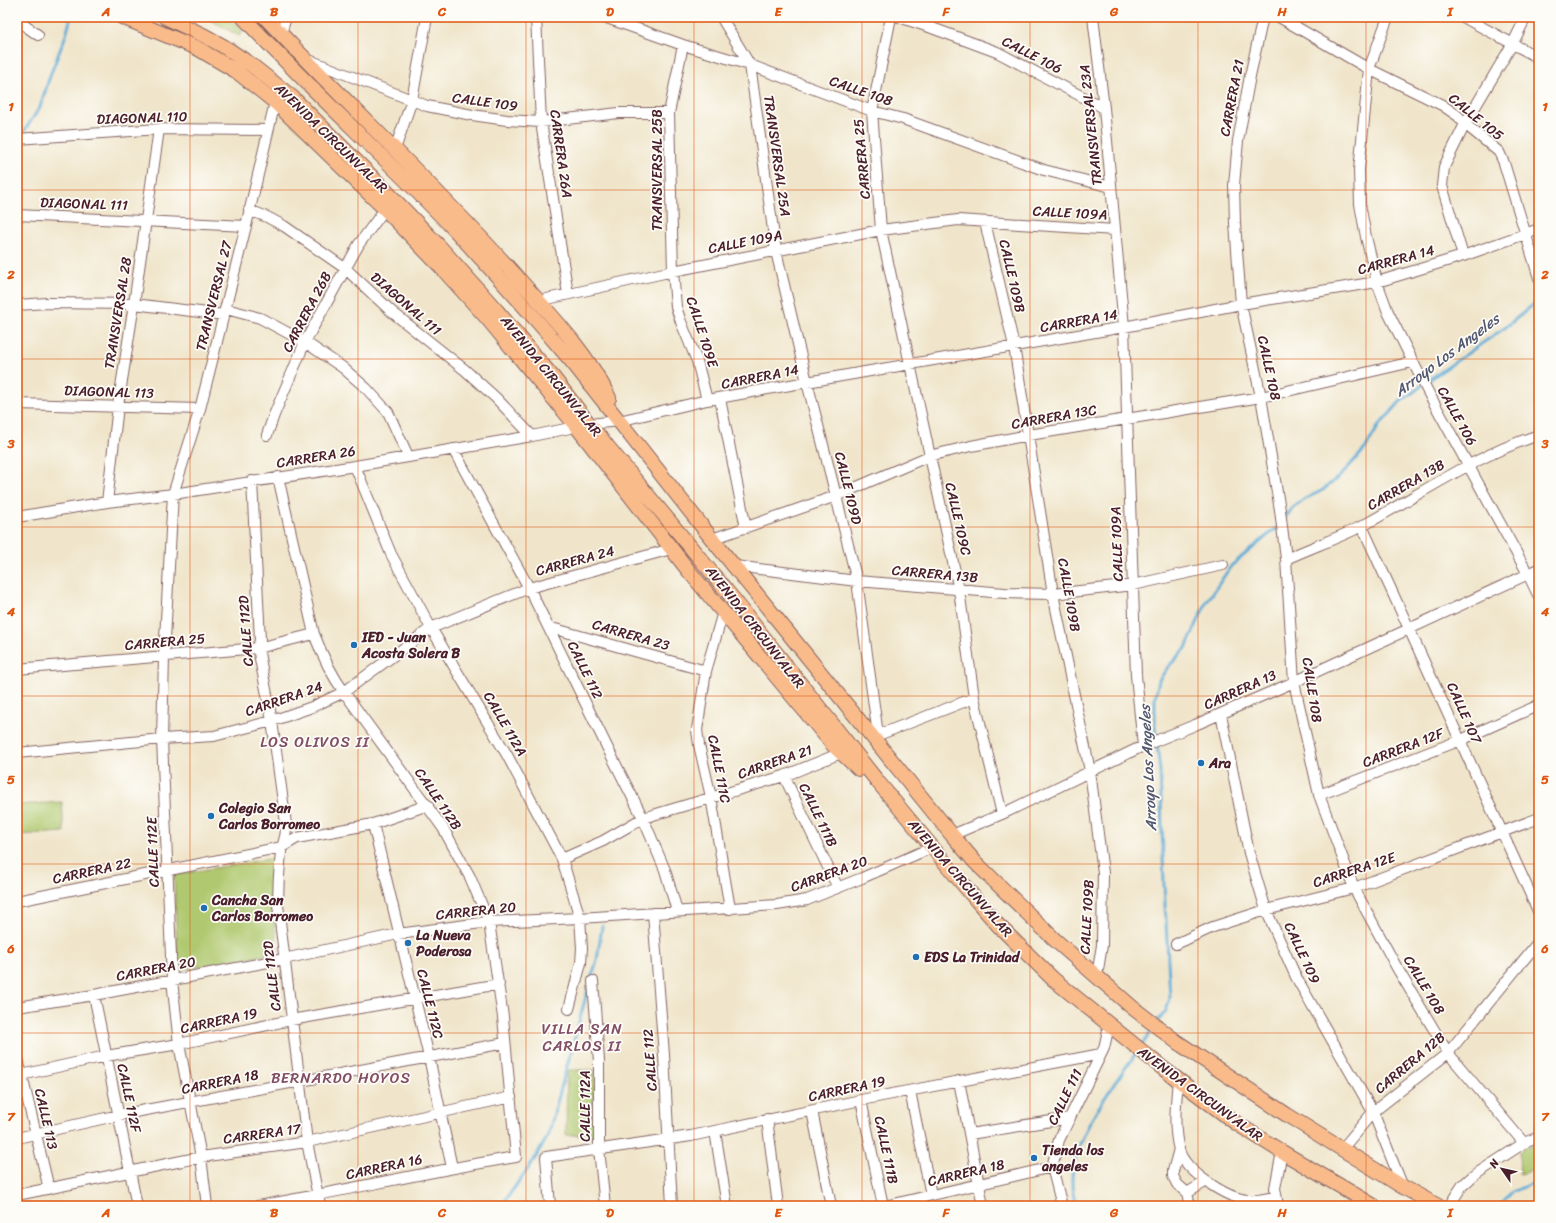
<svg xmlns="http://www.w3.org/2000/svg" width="1556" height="1223" font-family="Sriracha,sans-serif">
<rect width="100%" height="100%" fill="#fdfcf7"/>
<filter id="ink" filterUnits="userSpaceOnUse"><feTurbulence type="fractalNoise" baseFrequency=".025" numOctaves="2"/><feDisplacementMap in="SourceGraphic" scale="8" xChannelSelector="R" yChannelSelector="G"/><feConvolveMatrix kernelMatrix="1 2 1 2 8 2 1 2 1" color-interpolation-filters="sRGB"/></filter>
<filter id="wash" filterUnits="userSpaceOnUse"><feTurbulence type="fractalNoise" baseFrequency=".012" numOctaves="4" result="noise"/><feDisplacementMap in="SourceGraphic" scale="16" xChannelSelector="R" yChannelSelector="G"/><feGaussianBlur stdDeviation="0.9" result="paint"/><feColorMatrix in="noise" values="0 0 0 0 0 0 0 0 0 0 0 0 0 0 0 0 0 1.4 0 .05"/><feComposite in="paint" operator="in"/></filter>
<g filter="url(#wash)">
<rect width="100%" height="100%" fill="#f0e5ca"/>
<path fill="#b0c96f" stroke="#7d744d" d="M 205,17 L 227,17 L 243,32 L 239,36 Z
M 62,802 L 64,832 L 17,835 L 17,805 Z
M 274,858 L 270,885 L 278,953 L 178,970 L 174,875 Z
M 567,1070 L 594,1070 L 594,1135 L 566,1135 Z
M 1539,1143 L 1539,1169 L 1520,1174 L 1519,1153 L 1524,1149 Z"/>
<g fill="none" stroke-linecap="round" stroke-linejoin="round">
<path stroke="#5dabd6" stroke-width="3" d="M 21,136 L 40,107 L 51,73 L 66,35 L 71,17
M 1283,520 L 1293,508 L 1305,499 L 1323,490 L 1341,475 L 1365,449 L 1378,427 L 1400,402 L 1436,375 L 1506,327 L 1539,300
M 591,979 L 597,960 L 602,926
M 1158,1021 L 1166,1011 L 1170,998 L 1164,885 L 1160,771 L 1155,725 L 1155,698 L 1159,680 L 1168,667 L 1186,648 L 1206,603 L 1231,566 L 1279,526
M 1141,1046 L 1154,1028
M 501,1206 L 533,1162 L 548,1136 L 589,985
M 1077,1206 C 1055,1159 1110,1089 1137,1052
M 1499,1206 L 1512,1192 L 1539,1180"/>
</g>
</g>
<g filter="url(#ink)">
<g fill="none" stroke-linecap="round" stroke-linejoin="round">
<defs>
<path id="minor" d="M 536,17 L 541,122 L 568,294
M 604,17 L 683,45 L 750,65 L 872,111 L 903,119 L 1044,170 L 1111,187
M 721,17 L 750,65 L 776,251 L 807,382 L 836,496 L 857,581 L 878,735
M 891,17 L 872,111 L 881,230 L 959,590 L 974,698 L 1002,814
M 899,17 L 932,28 L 997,52 L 1104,108
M 1093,17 L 1104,108 L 1124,327 L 1136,675 L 1143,746
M 1263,17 L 1250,76 L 1238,141 L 1234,185 L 1235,223 L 1241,304 L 1261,397 L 1280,510 L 1286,559 L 1294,682 L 1319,795 L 1354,888 L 1397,968 L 1448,1053 L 1524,1143
M 1279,17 L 1369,69 L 1442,105 L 1458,116 L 1465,124 L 1499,152 L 1504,163 L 1539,278
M 1388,17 L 1369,69 L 1359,170 L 1360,204 L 1366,237 L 1377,282 L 1388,312 L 1428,392 L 1528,574 L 1539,597
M 1463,17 L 1539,58
M 17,20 L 38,35
M 281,34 L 286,17
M 683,45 L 669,113 L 673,271 L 676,307 L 681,322 L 697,361 L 707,400
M 309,60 L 427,106 L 472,115 L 507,120 L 541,122 L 619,113 L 669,113
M 17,139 L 159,129 L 268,130
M 395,149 L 412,100 L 427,17
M 249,210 L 267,217 L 284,226 L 346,269 L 392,312 L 465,370 L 496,398 L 532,436
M 17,215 L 246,226
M 985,222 L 1014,346 L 1053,594 L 1090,771 L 1103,873 L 1102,945 L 1097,976
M 1463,256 L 1442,186 L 1444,167 L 1465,124 L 1513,43 L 1526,17
M 538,301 L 673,271 L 881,230 L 958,220 L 1115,230
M 17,305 L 47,303 L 134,304 L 224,315
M 226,309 L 260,318 L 305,342 L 342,367 L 366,388 L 388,412 L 408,456
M 720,399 L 746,528
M 17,404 L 200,409
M 267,435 L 274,415 L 305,342 L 359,244 L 385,209
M 453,449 L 529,588 L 609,751 L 643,818 L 665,870 L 677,911
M 355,466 L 391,554 L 431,628 L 507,755 L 562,859 L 580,918 L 582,948 L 581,963 L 569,1009
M 252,481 L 260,640 L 258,648 L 272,721 L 286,824 C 287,837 283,841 281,852 C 279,870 278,887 278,905 L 307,1142 L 320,1206
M 107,502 L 118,406 L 134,304 L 159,129
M 17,517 L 107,502 L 173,494 L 355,466 L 532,436 L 589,424 L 619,421 L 707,400 L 807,382 L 1124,327 L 1241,304 L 1377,282 L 1463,256 L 1539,229
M 1362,526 L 1539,913
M 712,539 L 836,496 L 929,456 L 971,446 L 1029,435 L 1261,397 L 1412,362
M 1286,559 C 1312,547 1339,538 1364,525 C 1421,494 1476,455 1539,435
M 735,566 L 857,581 L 1005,593 L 1053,594 L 1133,585 L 1223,565
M 723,612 L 706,671 L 697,730 L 699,745 L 711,797 L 730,909
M 548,627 L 706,671
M 17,669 L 258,648 L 314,634
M 1221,714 L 1249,853 L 1266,910 L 1296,977 L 1373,1112 L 1403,1187
M 873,737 L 974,698
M 17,753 L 162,739 L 214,736 L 272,721 L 312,707 L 344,692 L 431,628 L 529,588 L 671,549
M 784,776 L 838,888
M 1319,795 L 1461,740 L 1539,705
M 373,824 L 429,1057 L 452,1168
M 952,835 L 1002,814 L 1143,746 L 1195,725 L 1294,682 L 1539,569
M 562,859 L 603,841 L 643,818 L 784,776 L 841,753
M 17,901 L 282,847 L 297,838 L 373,824 L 428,805
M 653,913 L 664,1055 L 672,1206
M 1176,944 L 1213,927 L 1266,910 L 1354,888 L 1539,818
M 593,981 L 599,1061 L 599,1149 L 605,1206
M 94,995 L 137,1206
M 17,1007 L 94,995 L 284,959 L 398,934 L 489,922 L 580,918 L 777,905 L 807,900 L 862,878 L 933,847
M 17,1055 L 49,1189
M 17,1076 L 106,1056 L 179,1044 L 291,1020 L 499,984
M 1178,1080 C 1176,1102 1173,1128 1179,1150 C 1185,1171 1227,1199 1249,1200 C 1258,1201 1267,1198 1276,1197
M 959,1081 L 983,1206
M 910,1091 L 931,1195
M 861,1100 L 883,1206
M 812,1111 L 831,1206
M 767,1119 L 778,1206
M 715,1131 L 727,1206
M 970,1134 L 1070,1118
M 17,1138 L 119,1115 L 505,1043
M 1179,1149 L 1173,1171 L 1173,1176 L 1177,1184 L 1187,1193 L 1190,1206
M 1342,1149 L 1373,1112 L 1448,1053 L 1539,941
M 1187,1193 L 1205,1182
M 17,1195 L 201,1157 L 307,1142 L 511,1097
M 207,1206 L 201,1157 L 179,1044 L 172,980 L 162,739 L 164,657 L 173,494 L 200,409 L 246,226 L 275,102
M 258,1206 C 344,1191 430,1171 516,1157 L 503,1017 L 489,922 L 470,877 L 443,828 L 344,692 C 331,674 322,655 314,634 L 278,477
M 550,1206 L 546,1157 L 691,1136 L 861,1100 L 1101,1054
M 885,1206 L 1052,1167
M 1062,1206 L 1052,1167 L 1059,1140 L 1104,1048 L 1109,1026
M 1278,1206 L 1275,1188 L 1282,1152
M 1449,1206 L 1462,1186 L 1473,1176 L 1524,1143 L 1539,1137"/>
<path id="highway" d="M 122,17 L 197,48 L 236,71 L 275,102 L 385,209 L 440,266 L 487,318 L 577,427 L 688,570 L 834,746 L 859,769
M 165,17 L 205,36 L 223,46 L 250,64 L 293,98 L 385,190 L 439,246 L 497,311 L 552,376 L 589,424 L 735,601 L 878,782 L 977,901 L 998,925 L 1053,979 L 1165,1070 L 1236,1123 L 1282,1152 L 1374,1206
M 243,17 C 311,90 385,157 454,229 C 495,273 535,318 574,364 L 712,539 L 952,835 L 975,862 L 1055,940 L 1133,1008 L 1177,1042 L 1287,1115 L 1403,1187 L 1438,1206
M 265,17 C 347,105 436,186 516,276 C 549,313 588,353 609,398"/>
</defs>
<use href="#minor" stroke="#846463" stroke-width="12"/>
<use href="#highway" stroke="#846463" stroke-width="16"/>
<use href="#minor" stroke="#fff" stroke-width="10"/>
<use href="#highway" stroke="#fabb8b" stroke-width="14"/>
</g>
</g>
<path fill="none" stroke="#e0560e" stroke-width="1" stroke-opacity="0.55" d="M 190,17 L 190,1206M 358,17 L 358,1206M 526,17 L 526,1206M 694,17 L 694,1206M 862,17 L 862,1206M 1030,17 L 1030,1206M 1198,17 L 1198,1206M 1366,17 L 1366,1206M 17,190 L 1539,190M 17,359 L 1539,359M 17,527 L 1539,527M 17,696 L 1539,696M 17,864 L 1539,864M 17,1033 L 1539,1033"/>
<g fill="#1f6fb2" stroke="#fdfcf7" stroke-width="1.5">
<circle cx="354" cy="645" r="4"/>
<circle cx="1201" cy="763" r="4"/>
<circle cx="211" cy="816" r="4"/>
<circle cx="204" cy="908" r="4"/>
<circle cx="408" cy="943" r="4"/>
<circle cx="916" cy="957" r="4"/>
<circle cx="1034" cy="1158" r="4"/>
</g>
<g text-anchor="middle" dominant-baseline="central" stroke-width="3.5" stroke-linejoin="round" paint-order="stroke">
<g font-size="14" fill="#4a1f2b" stroke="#fdfcf7">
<text transform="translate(1032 55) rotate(27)">CALLE 106</text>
<text transform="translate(861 91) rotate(19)">CALLE 108</text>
<text transform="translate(1232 98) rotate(-79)">CARRERA 21</text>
<text transform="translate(485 102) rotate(8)">CALLE 109</text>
<text transform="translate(1476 117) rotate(39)">CALLE 105</text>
<text transform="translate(142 118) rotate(-2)">DIAGONAL 110</text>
<text transform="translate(1091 125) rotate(-96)">TRANSVERSAL 23A</text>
<text transform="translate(331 138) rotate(44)">AVENIDA CIRCUNVALAR</text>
<text transform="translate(561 154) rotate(82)">CARRERA 26A</text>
<text transform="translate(777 156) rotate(82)">TRANSVERSAL 25A</text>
<text transform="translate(862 159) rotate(-95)">CARRERA 25</text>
<text transform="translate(657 170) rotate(-90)">TRANSVERSAL 25B</text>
<text transform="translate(84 204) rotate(2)">DIAGONAL 111</text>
<text transform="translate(1070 213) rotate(3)">CALLE 109A</text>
<text transform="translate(745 242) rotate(-11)">CALLE 109A</text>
<text transform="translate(1396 260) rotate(-15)">CARRERA 14</text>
<text transform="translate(1012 276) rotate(77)">CALLE 109B</text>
<text transform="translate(214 296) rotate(-76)">TRANSVERSAL 27</text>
<text transform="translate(406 304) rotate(41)">DIAGONAL 111</text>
<text transform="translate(307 312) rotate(-62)">CARRERA 26B</text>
<text transform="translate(118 313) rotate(-81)">TRANSVERSAL 28</text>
<text transform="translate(1079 321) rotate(-10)">CARRERA 14</text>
<text transform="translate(702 332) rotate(72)">CALLE 109E</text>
<text transform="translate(1269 368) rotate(78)">CALLE 108</text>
<text transform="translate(551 376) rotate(51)">AVENIDA CIRCUNVALAR</text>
<text transform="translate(760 377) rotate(-11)">CARRERA 14</text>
<text transform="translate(109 392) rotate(2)">DIAGONAL 113</text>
<text transform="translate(1457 416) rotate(61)">CALLE 106</text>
<text transform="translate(1054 417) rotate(-10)">CARRERA 13C</text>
<text transform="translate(316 457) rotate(-9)">CARRERA 26</text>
<text transform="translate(1406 485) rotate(-30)">CARRERA 13B</text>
<text transform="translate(848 488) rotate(76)">CALLE 109D</text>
<text transform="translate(958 519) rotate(77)">CALLE 109C</text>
<text transform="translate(1117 544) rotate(-92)">CALLE 109A</text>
<text transform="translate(575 561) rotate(-15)">CARRERA 24</text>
<text transform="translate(935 574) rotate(5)">CARRERA 13B</text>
<text transform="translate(1069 595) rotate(80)">CALLE 109B</text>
<text transform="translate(755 627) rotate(52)">AVENIDA CIRCUNVALAR</text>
<text transform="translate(246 631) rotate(-94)">CALLE 112D</text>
<text transform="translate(631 635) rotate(16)">CARRERA 23</text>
<text transform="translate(165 642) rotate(-5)">CARRERA 25</text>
<text transform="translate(585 670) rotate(64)">CALLE 112</text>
<text transform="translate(1240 690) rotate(-24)">CARRERA 13</text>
<text transform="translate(1312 690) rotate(81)">CALLE 108</text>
<text transform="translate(284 699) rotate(-19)">CARRERA 24</text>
<text transform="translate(1464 713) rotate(66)">CALLE 107</text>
<text transform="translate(505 724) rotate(60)">CALLE 112A</text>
<text transform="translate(1403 748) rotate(-21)">CARRERA 12F</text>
<text transform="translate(775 762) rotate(-19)">CARRERA 21</text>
<text transform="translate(719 769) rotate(79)">CALLE 111C</text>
<text transform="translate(438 799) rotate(56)">CALLE 112B</text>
<text transform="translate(818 815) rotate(64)">CALLE 111B</text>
<text transform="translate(153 852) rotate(-92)">CALLE 112E</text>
<text transform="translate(1354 870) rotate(-18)">CARRERA 12E</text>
<text transform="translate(92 871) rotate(-12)">CARRERA 22</text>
<text transform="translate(829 874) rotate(-20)">CARRERA 20</text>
<text transform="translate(960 878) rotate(49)">AVENIDA CIRCUNVALAR</text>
<text transform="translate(476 911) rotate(-6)">CARRERA 20</text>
<text transform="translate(1087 917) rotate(-87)">CALLE 109B</text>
<text transform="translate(1302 953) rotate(65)">CALLE 109</text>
<text transform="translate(156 969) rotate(-11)">CARRERA 20</text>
<text transform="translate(272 976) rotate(-97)">CALLE 112D</text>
<text transform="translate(1424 985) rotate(59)">CALLE 108</text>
<text transform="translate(430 1004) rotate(76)">CALLE 112C</text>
<text transform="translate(219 1021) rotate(-12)">CARRERA 19</text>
<text transform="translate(650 1060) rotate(-94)">CALLE 112</text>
<text transform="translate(1410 1063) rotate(-40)">CARRERA 12B</text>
<text transform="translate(220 1082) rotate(-11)">CARRERA 18</text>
<text transform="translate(847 1089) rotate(-12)">CARRERA 19</text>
<text transform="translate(1200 1094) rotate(36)">AVENIDA CIRCUNVALAR</text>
<text transform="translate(1065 1097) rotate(-64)">CALLE 111</text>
<text transform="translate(129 1098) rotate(78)">CALLE 112F</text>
<text transform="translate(585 1106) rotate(-90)">CALLE 112A</text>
<text transform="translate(46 1119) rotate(77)">CALLE 113</text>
<text transform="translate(262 1134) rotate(-8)">CARRERA 17</text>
<text transform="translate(886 1150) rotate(78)">CALLE 111B</text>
<text transform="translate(384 1167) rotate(-12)">CARRERA 16</text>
<text transform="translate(966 1173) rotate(-13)">CARRERA 18</text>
</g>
<g font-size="14" font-weight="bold" fill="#4a1f2b" stroke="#fdfcf7" text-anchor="start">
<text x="362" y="637">IED - Juan<tspan x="362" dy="16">Acosta Solera B</tspan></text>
<text x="1209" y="763">Ara</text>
<text x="219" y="808">Colegio San<tspan x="219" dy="16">Carlos Borromeo</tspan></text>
<text x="212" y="900">Cancha San<tspan x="212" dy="16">Carlos Borromeo</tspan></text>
<text x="416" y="935">La Nueva<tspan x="416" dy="16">Poderosa</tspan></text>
<text x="924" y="957">EDS La Trinidad</text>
<text x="1042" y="1150">Tienda los<tspan x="1042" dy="16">angeles</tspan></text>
</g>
<g font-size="15" font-style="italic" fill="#52576f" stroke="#fdfcf7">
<text transform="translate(1447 355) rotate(-37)">Arroyo Los Angeles</text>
<text transform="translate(1148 768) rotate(-93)">Arroyo Los Angeles</text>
</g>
<g font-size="15" letter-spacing="1" fill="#804e66" stroke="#fdfcf7">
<text x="315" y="742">LOS OLIVOS II</text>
<text x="582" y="1029">VILLA SAN<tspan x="582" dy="17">CARLOS II</tspan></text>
<text x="341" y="1078">BERNARDO HOYOS</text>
</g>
</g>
<rect width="1556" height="1223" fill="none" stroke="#fdfcf7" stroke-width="44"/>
<g transform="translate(1502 1169) rotate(304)" stroke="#fdfcf7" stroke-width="3" paint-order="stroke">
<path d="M0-3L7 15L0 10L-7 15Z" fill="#4a1f2b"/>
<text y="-6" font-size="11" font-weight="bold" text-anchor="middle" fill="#4a1f2b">N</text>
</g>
<rect x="22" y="22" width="1512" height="1179" fill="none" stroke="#e0560e" stroke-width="1.5"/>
<g font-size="13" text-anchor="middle" font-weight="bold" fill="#e0560e">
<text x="106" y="16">A</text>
<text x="274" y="16">B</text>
<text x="442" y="16">C</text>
<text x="610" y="16">D</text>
<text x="778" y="16">E</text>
<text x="946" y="16">F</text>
<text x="1114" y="16">G</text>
<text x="1282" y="16">H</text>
<text x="1450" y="16">I</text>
<text x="11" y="111">1</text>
<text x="1545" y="111">1</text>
<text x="11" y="279">2</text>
<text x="1545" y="279">2</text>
<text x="11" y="448">3</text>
<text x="1545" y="448">3</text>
<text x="11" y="616">4</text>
<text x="1545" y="616">4</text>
<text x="11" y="784">5</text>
<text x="1545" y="784">5</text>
<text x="11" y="953">6</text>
<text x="1545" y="953">6</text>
<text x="11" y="1121">7</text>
<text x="1545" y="1121">7</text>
<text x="106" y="1217">A</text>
<text x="274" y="1217">B</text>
<text x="442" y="1217">C</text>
<text x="610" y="1217">D</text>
<text x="778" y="1217">E</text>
<text x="946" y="1217">F</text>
<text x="1114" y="1217">G</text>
<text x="1282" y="1217">H</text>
<text x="1450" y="1217">I</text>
</g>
</svg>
